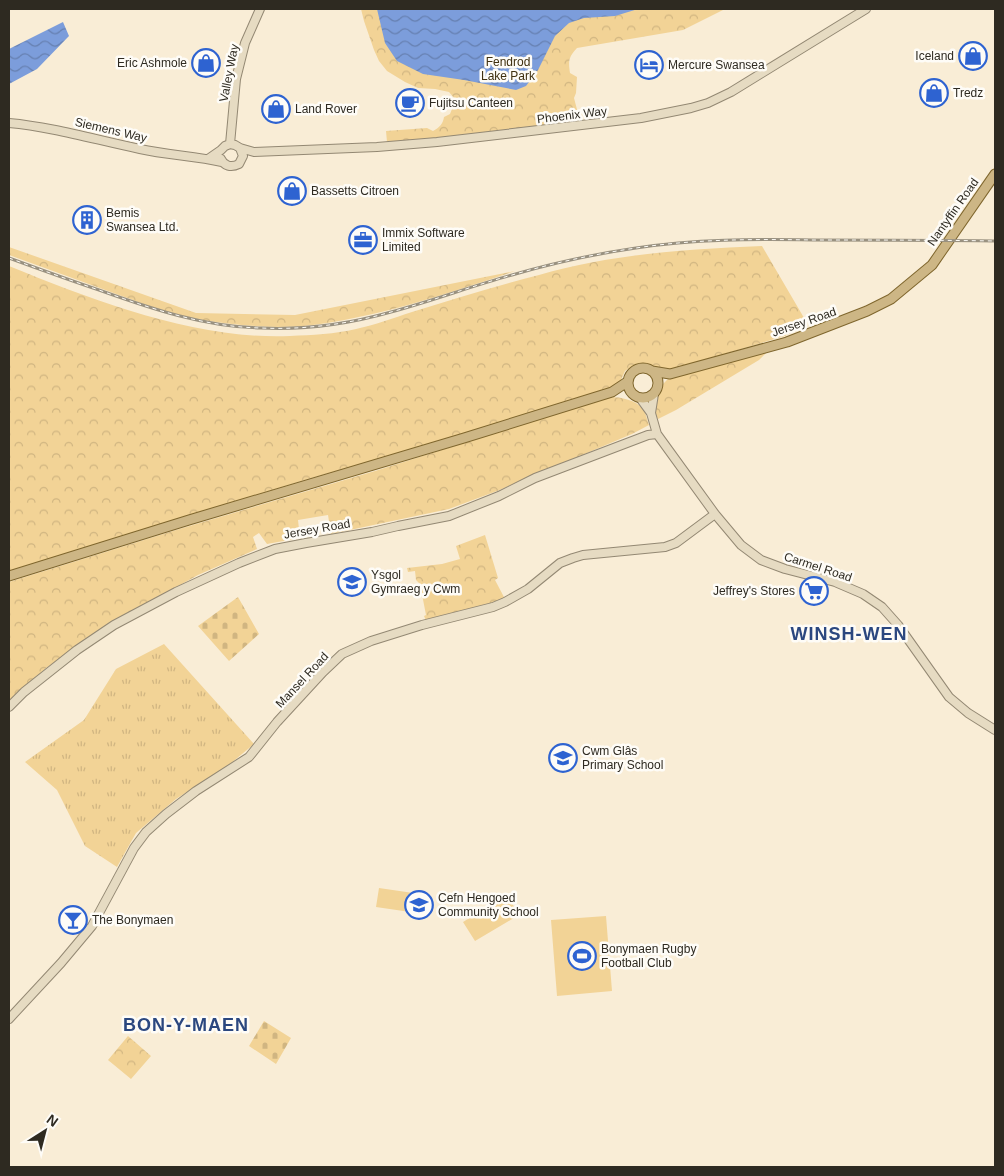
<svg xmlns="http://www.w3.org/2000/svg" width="1004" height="1176" font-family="Helvetica,sans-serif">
<defs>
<pattern id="grass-tufts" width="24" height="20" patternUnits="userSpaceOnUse" patternTransform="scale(1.25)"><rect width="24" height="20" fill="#f2d396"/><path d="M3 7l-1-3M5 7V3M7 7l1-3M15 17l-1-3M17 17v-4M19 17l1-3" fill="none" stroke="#d0b581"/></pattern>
<pattern id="forest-crowns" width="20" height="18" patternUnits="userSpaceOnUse" patternTransform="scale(1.25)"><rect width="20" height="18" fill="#f2d396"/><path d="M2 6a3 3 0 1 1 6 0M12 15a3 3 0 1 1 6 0" fill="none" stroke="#d0b581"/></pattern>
<pattern id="cemetery-stones" width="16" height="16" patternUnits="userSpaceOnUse" patternTransform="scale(1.25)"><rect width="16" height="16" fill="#f2d396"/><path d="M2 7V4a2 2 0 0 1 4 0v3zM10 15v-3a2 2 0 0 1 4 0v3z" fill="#d0b581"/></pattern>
<pattern id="water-waves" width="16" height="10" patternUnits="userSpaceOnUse" patternTransform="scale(1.25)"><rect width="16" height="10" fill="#7c9ddb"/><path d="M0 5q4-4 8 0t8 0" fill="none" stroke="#6680b1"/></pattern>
</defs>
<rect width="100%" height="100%" fill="#f9edd6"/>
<path fill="url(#grass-tufts)" d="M 164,644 L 254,744 L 230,764 L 176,799 L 136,833 L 117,867 L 85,846 L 57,790 L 25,762 L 84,720 L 116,669 Z"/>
<path fill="url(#forest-crowns)" d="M 361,9 L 725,9 L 683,30 L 577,48 C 569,57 568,60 570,73 L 577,77 L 576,93 L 574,98 L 580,121 L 459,137 L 387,142 L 386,131 L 427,128 L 433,131 C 439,128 443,124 444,117 L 450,114 L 454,104 L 455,99 L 449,92 L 435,89 L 418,88 L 405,82 L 387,71 L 379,61 L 374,50 L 364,21 Z
M 762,246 L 807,323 L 785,336 L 669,370 L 653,367 L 646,364 L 638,364 L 631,367 L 625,371 L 620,382 L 616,385 L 599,392 L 506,422 L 308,479 L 9,571 L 9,266 C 95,301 196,340 290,336 C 312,335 335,334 356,329 C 375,325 393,318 412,312 C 454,299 496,286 539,275 C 611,254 687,249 762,246 Z
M 9,247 L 196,313 L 295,315 L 515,271 C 446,294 376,318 304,326 C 267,329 219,324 183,316 C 158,310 133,300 108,291 C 75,279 42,267 9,255 Z
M 769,350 L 759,360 L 676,410 L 658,419 C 649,403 657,389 669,378 Z
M 610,397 C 621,397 636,400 643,409 C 646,413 647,420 649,425 L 632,434 L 497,491 L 449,509 L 331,534 L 328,515 L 298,520 L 300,538 L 267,544 L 259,533 L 253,537 L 257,549 L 198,575 L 110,624 L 46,668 L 9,703 L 9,582 L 176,530 L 375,471 Z
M 485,535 L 498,578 L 495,580 L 505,599 L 492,606 L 427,623 L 424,616 L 426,615 L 420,584 L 416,580 L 415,571 L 408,572 L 407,568 L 442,564 L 460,559 L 456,546 Z
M 128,1036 L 151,1056 L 131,1079 L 108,1060 Z"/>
<path fill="url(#cemetery-stones)" d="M 238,597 L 259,634 L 229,661 L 198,626 Z
M 264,1021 L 291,1038 L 276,1064 L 249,1046 Z"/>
<path fill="#f2d396" d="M 379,888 L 420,894 L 417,913 L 376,907 Z
M 507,895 L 519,915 L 475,941 L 463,922 Z
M 606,916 L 612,991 L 557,996 L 551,920 Z"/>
<path fill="url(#water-waves)" d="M 377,9 L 638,9 L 615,16 L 584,18 L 569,23 L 555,36 L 538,70 L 526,86 L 516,90 L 464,80 L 423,74 L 397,61 L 385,43 Z
M 63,22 L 69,36 L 37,69 L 9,84 L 9,49 Z"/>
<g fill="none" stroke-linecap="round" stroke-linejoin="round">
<defs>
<path id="secondary" d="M 9,123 C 53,127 96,140 140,149 C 167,155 195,156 222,162
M 230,144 L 236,79 L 245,43 L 260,9
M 208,159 L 221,150 L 225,146 L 230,144 L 235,145 L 240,148 L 254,152 L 377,147 L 437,142 L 641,118 L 691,108 L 708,103 L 731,92 L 866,9
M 221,159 C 224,166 231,168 239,164 L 243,156 L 240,148
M 640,398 L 651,413 L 657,434 L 715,514 L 741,545 L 761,560 L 785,569 L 835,582 L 863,594 L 882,607 L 898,625 L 949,697 L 968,713 L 995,730
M 651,413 L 654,394
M 9,707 L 24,692 L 77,650 L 114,625 L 176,592 L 239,563 L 275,549 L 306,543 L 372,532 L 398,526 L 449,516 L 499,496 L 535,478 L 648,435 L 657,434
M 9,1019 L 61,963 L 92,926 L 134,848 L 146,832 L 166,814 L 196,791 L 249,757 L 277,722 L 323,672 L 342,654 L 371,641 L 422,625 L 493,607 L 505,602 L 528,589 L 560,563 L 573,558 L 583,555 L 665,547 L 676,543 L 715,514"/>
<path id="primary" d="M628 383a15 15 0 1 1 30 0a15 15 0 1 1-30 0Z
M 652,371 L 670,374 L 787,342 L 867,311 L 891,299 L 932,265 L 995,174
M 9,576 L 189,520 L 464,438 L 612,392 L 627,382"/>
</defs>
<use href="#secondary" stroke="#938873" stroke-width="10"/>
<use href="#primary" stroke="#7f662d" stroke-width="11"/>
<use href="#secondary" stroke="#e6dbc2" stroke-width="8"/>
<use href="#primary" stroke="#cdb685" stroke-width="9"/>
<defs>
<path id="rail" d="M 9,258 C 39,269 69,280 99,290 C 152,309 205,327 261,328 C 305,330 349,324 391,312 C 432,301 472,286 512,275 C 553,263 595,254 636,248 C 695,239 754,239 813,240 C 874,240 934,240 995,241"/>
</defs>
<use href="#rail" stroke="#999180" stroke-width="3"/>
<use href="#rail" stroke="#fefcf7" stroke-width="1" stroke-dasharray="4" stroke-linecap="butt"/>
</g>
<defs>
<symbol id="shop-ring" viewBox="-11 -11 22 22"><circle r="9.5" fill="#fefcf7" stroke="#2e63d1" stroke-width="1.5"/><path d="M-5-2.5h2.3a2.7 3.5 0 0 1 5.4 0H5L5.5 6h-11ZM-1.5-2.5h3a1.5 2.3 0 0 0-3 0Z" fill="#2e63d1"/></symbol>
<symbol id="hotel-ring" viewBox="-11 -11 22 22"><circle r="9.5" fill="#fefcf7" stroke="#2e63d1" stroke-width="1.5"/><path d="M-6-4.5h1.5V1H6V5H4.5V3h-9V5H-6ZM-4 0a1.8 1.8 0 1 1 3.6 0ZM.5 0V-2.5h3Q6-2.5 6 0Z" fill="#2e63d1"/></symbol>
<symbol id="cafe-ring" viewBox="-11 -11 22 22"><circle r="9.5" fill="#fefcf7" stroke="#2e63d1" stroke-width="1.5"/><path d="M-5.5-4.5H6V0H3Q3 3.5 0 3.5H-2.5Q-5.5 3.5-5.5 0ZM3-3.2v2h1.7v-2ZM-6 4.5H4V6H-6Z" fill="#2e63d1"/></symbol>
<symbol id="building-ring" viewBox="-11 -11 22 22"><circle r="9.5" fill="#fefcf7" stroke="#2e63d1" stroke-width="1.5"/><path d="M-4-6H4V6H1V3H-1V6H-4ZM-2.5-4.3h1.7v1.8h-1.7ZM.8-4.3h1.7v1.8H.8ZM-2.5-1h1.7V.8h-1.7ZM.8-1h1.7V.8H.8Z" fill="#2e63d1"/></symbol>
<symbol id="office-ring" viewBox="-11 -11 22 22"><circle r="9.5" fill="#fefcf7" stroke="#2e63d1" stroke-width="1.5"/><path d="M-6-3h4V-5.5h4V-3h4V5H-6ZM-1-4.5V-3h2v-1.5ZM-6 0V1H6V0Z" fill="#2e63d1"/></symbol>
<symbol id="school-ring" viewBox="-11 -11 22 22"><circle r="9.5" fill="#fefcf7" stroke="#2e63d1" stroke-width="1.5"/><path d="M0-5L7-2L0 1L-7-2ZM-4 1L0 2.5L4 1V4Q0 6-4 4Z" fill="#2e63d1"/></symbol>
<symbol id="supermarket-ring" viewBox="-11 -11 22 22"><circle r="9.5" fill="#fefcf7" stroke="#2e63d1" stroke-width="1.5"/><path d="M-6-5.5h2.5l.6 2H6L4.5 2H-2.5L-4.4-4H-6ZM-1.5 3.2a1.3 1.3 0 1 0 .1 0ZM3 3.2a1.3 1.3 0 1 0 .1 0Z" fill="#2e63d1"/></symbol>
<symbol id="bar-ring" viewBox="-11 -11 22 22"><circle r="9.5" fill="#fefcf7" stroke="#2e63d1" stroke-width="1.5"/><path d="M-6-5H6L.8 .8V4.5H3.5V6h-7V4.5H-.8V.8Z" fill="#2e63d1"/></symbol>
<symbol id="stadium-ring" viewBox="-11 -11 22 22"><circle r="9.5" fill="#fefcf7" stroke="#2e63d1" stroke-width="1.5"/><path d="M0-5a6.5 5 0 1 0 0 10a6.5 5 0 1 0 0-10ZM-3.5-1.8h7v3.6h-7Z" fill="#2e63d1"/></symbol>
</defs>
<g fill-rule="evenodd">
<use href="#shop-ring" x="957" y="40" width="32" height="32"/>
<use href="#shop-ring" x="190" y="47" width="32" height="32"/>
<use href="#hotel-ring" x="633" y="49" width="32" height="32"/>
<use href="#shop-ring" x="918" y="77" width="32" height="32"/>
<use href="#cafe-ring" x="394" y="87" width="32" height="32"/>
<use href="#shop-ring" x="260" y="93" width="32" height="32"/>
<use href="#shop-ring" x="276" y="175" width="32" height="32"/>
<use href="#building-ring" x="71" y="204" width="32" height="32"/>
<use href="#office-ring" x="347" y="224" width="32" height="32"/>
<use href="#school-ring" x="336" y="566" width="32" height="32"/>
<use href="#supermarket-ring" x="798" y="575" width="32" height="32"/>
<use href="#school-ring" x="547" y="742" width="32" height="32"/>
<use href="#school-ring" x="403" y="889" width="32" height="32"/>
<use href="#bar-ring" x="57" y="904" width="32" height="32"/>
<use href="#stadium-ring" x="566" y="940" width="32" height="32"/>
</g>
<g text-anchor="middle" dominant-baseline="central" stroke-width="5" stroke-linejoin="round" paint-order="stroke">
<g font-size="12" fill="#2e2a21" stroke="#fefcf7" text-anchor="start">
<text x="954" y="56" text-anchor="end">Iceland</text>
<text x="187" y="63" text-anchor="end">Eric Ashmole</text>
<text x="668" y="65">Mercure Swansea</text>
<text x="953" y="93">Tredz</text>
<text x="429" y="103">Fujitsu Canteen</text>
<text x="295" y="109">Land Rover</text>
<text x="311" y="191">Bassetts Citroen</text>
<text x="106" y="213">Bemis<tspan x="106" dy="14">Swansea Ltd.</tspan></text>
<text x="382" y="233">Immix Software<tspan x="382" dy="14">Limited</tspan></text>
<text x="371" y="575">Ysgol<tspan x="371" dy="14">Gymraeg y Cwm</tspan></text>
<text x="795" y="591" text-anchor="end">Jeffrey's Stores</text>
<text x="582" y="751">Cwm Glâs<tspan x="582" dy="14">Primary School</tspan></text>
<text x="438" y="898">Cefn Hengoed<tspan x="438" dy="14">Community School</tspan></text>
<text x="92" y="920">The Bonymaen</text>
<text x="601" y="949">Bonymaen Rugby<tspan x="601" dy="14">Football Club</tspan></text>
</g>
<g font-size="12" fill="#3f3010" stroke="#fefcf7">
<text x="508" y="62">Fendrod<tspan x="508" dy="14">Lake Park</tspan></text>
</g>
<g font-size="12" fill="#2e2a21" stroke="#fefcf7">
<text transform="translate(229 73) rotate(-79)">Valley Way</text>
<text transform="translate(572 115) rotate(-7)">Phoenix Way</text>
<text transform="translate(111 130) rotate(13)">Siemens Way</text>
<text transform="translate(953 212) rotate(-55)">Nantyffin Road</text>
<text transform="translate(804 322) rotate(-19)">Jersey Road</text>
<text transform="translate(317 529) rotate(-10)">Jersey Road</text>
<text transform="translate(818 567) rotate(18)">Carmel Road</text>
<text transform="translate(302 680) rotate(-47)">Mansel Road</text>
</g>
<g font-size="18" font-weight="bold" letter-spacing="1" fill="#2b477f" stroke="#fefcf7">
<text x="849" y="634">WINSH-WEN</text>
<text x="186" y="1025">BON-Y-MAEN</text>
</g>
</g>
<rect width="1004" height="1176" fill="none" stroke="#2e2a21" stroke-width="20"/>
<g transform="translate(45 1131) rotate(36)" stroke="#fefcf7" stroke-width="4" paint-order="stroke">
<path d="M0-4L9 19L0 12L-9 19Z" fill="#2e2a21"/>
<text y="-8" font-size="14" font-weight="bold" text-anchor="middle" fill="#2e2a21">N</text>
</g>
</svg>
